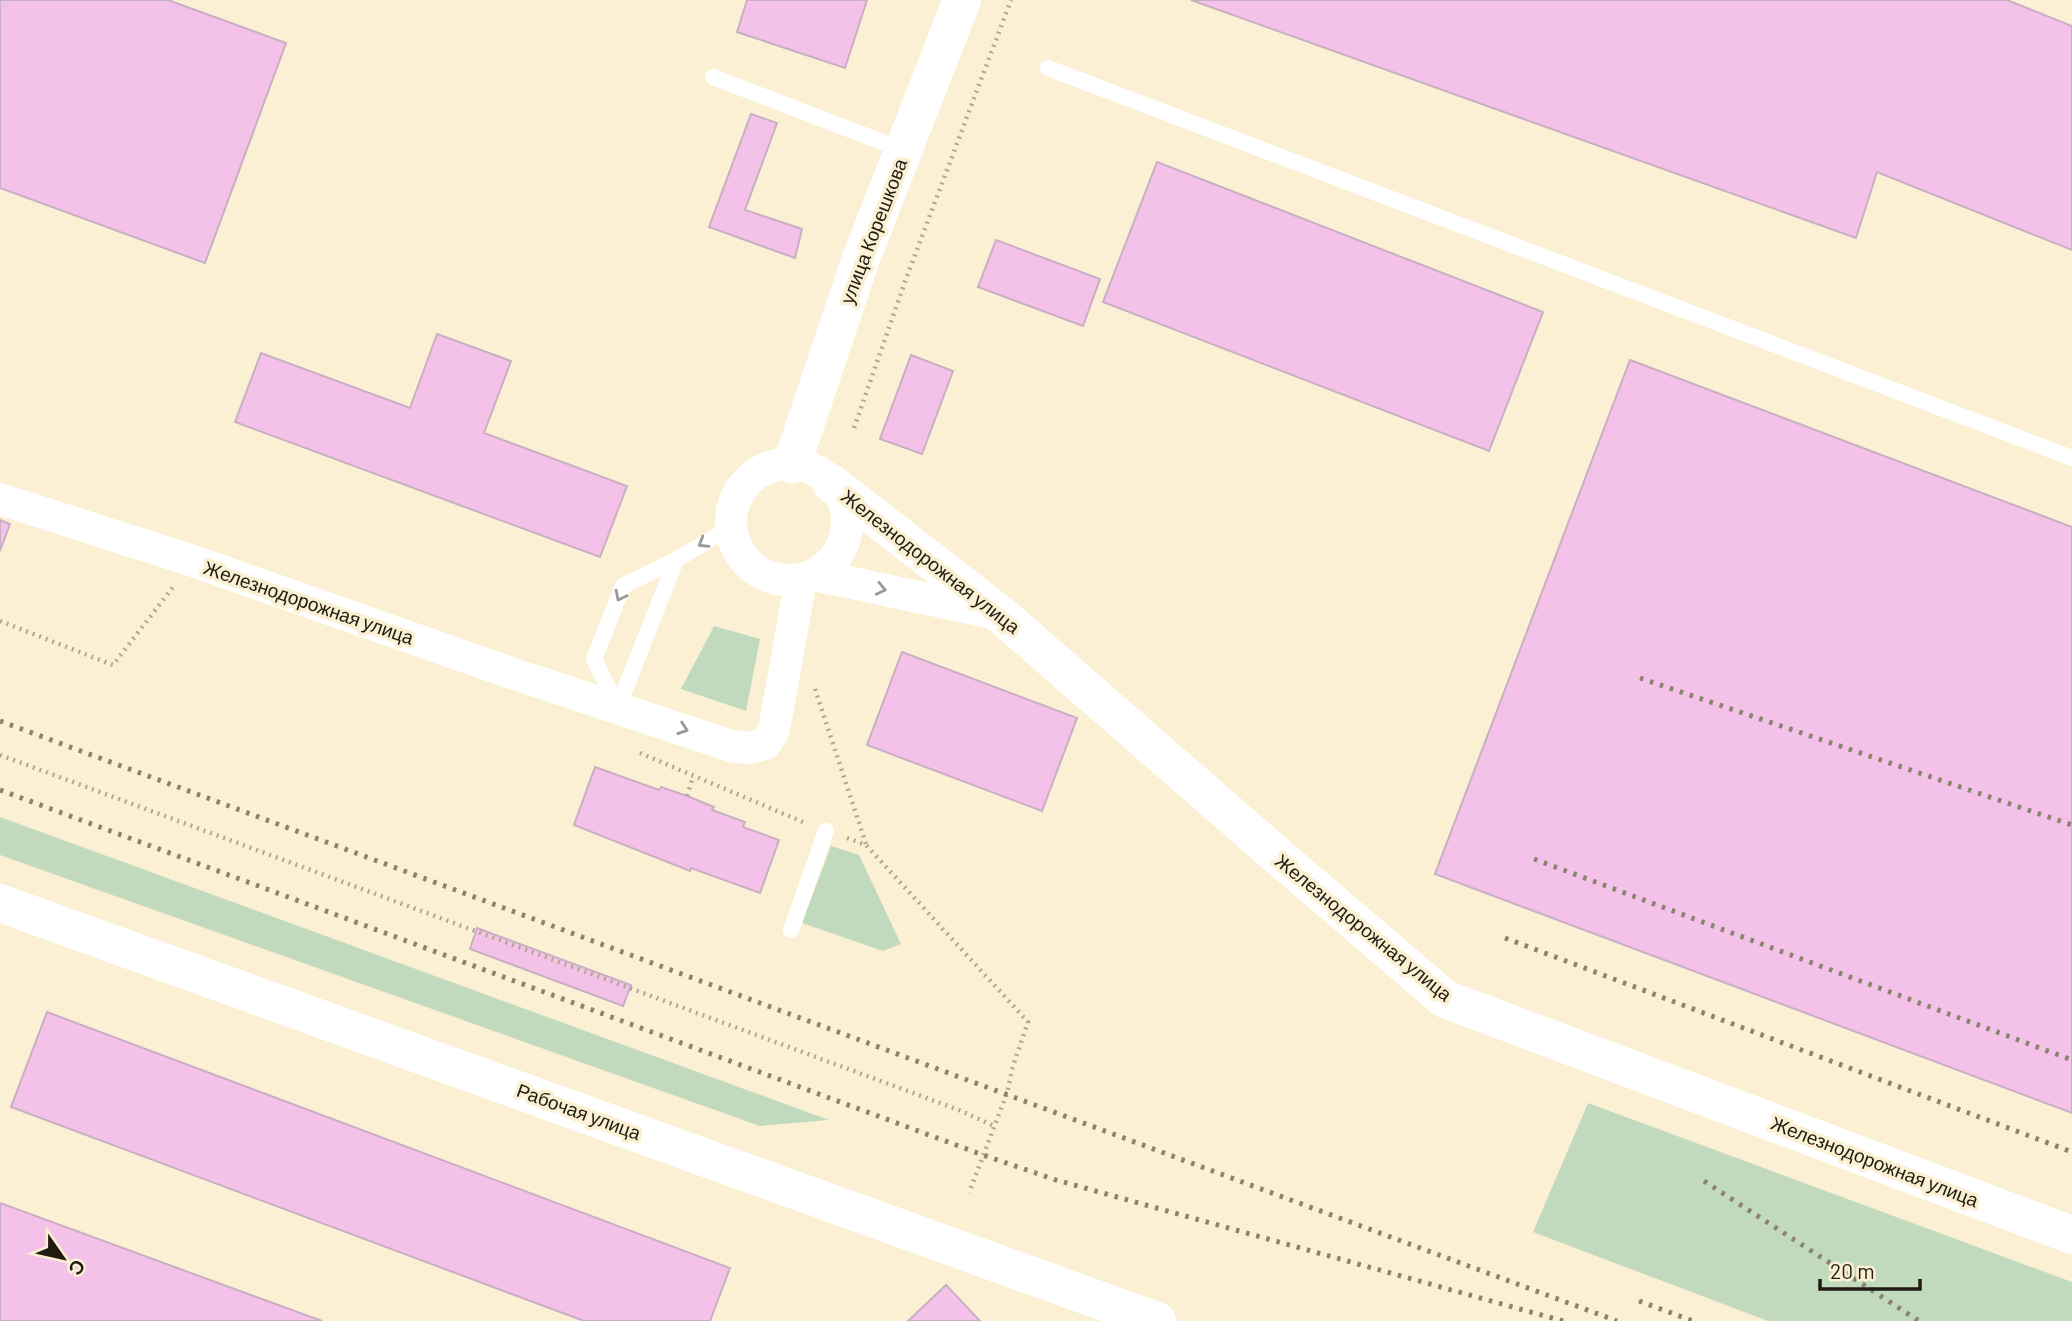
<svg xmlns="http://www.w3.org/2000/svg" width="2072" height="1321" font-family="Barlow,sans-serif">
<rect width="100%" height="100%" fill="#fbf0d3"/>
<path fill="#c1dabe" d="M 714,626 L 760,639 L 746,711 L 681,689 Z
M 0,817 L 829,1120 L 760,1126 L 0,855 Z
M 831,846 L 859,855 L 901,944 L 883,951 L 802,923 Z
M 1588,1103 L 2072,1282 L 2072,1321 L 1768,1321 L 1533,1232 Z"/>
<path fill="#f4c2e8" stroke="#c9afc3" stroke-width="2" d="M 0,0 L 168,0 L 286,43 L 205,263 L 0,188 Z
M 747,0 L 867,0 L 845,68 L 737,32 Z
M 1191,0 L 2007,0 L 2072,26 L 2072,250 L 1877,172 L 1856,238 Z
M 751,114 L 777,123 L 745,210 L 802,229 L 795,258 L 709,227 Z
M 1157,162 L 1543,312 L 1489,451 L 1103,302 Z
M 996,240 L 1100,279 L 1083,326 L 978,287 Z
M 437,334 L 511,361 L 484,433 L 627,486 L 600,557 L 235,422 L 261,353 L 410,408 Z
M 911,355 L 953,371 L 922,454 L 880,439 Z
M 1630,360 L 2072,527 L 2072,1113 L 1435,874 Z
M 0,520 L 10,524 L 0,551 Z
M 902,652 L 1077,718 L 1042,811 L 867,745 Z
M 595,767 L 659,790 L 661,787 L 687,796 L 714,807 L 712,810 L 745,822 L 743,827 L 779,840 L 760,893 L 691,868 L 690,871 L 574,825 Z
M 477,928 L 631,985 L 623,1006 L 470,949 Z
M 47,1012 L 730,1268 L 710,1321 L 584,1321 L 11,1107 Z
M 0,1203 L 322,1321 L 0,1321 Z
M 946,1285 L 980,1321 L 908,1321 Z"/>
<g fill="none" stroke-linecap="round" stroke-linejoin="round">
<path stroke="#b1a891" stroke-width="4.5" stroke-dasharray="2 5" stroke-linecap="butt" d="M 854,428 L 906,279 L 1011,0
M 0,621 L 113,665 L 173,587
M 815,689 L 866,844
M 640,753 L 803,822
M 0,755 L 959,1110 L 994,1126
M 687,796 L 693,777
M 847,838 L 866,845 L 1028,1022 L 1013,1066 L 1007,1093 L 969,1193"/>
<path stroke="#fff" stroke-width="16" d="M 1048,68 L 2072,458
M 713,77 L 903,150
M 618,707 L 594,659 L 623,586 L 676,560 L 731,527
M 618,707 L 676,560
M 791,930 L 826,831"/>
<path stroke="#fff" stroke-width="32" d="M731 522a58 58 0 1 1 116 0a58 58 0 1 1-116 0Z
M 0,499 L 193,561 L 514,674 L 731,746 L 749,748 L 765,744 L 774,730 L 801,579
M 815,575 L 998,614"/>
<path stroke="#fff" stroke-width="38" d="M 831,483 L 1001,615 L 1280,858 L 1445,999 L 2072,1235
M 0,903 L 1157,1321"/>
<path stroke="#fff" stroke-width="38" d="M 792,464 L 860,261 L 962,0"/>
<path stroke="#8a836f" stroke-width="5" stroke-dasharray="3.5 7" stroke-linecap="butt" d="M 1640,678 L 2072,825
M 0,721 L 1617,1321
M 0,790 L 983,1155 L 1056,1180 L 1563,1321
M 1534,859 L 2072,1060
M 1505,938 L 2072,1152
M 1704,1181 L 1919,1321
M 1639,1301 L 1693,1321"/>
</g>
<defs><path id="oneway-chevron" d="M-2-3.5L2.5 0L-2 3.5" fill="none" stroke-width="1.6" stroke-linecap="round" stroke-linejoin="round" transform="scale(1.75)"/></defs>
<g stroke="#9b9994">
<use href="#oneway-chevron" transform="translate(703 543) rotate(149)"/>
<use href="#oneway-chevron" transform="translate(881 589) rotate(12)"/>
<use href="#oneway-chevron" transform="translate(620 596) rotate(117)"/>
<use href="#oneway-chevron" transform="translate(683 729) rotate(19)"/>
</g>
<g text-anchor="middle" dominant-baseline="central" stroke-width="7" stroke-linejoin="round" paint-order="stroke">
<g font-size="19" fill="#201c11" stroke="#fbf0d3">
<text transform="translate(873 231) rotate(-69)">улица Корешкова</text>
<text transform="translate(931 561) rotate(38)">Железнодорожная улица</text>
<text transform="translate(309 602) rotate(19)">Железнодорожная улица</text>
<text transform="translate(1364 927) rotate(39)">Железнодорожная улица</text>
<text transform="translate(579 1111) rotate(20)">Рабочая улица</text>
<text transform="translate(1875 1161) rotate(21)">Железнодорожная улица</text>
</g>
</g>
<g transform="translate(63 1258) rotate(124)" stroke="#fbf0d3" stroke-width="5" paint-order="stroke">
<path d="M0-5L12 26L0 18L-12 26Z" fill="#201c11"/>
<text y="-10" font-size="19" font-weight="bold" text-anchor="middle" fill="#201c11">С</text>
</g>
<path d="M1820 1279v10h100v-10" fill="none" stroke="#201c11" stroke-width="3.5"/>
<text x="1830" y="1279" font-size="21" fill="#201c11" stroke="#fbf0d3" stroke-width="5" paint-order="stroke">20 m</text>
</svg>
